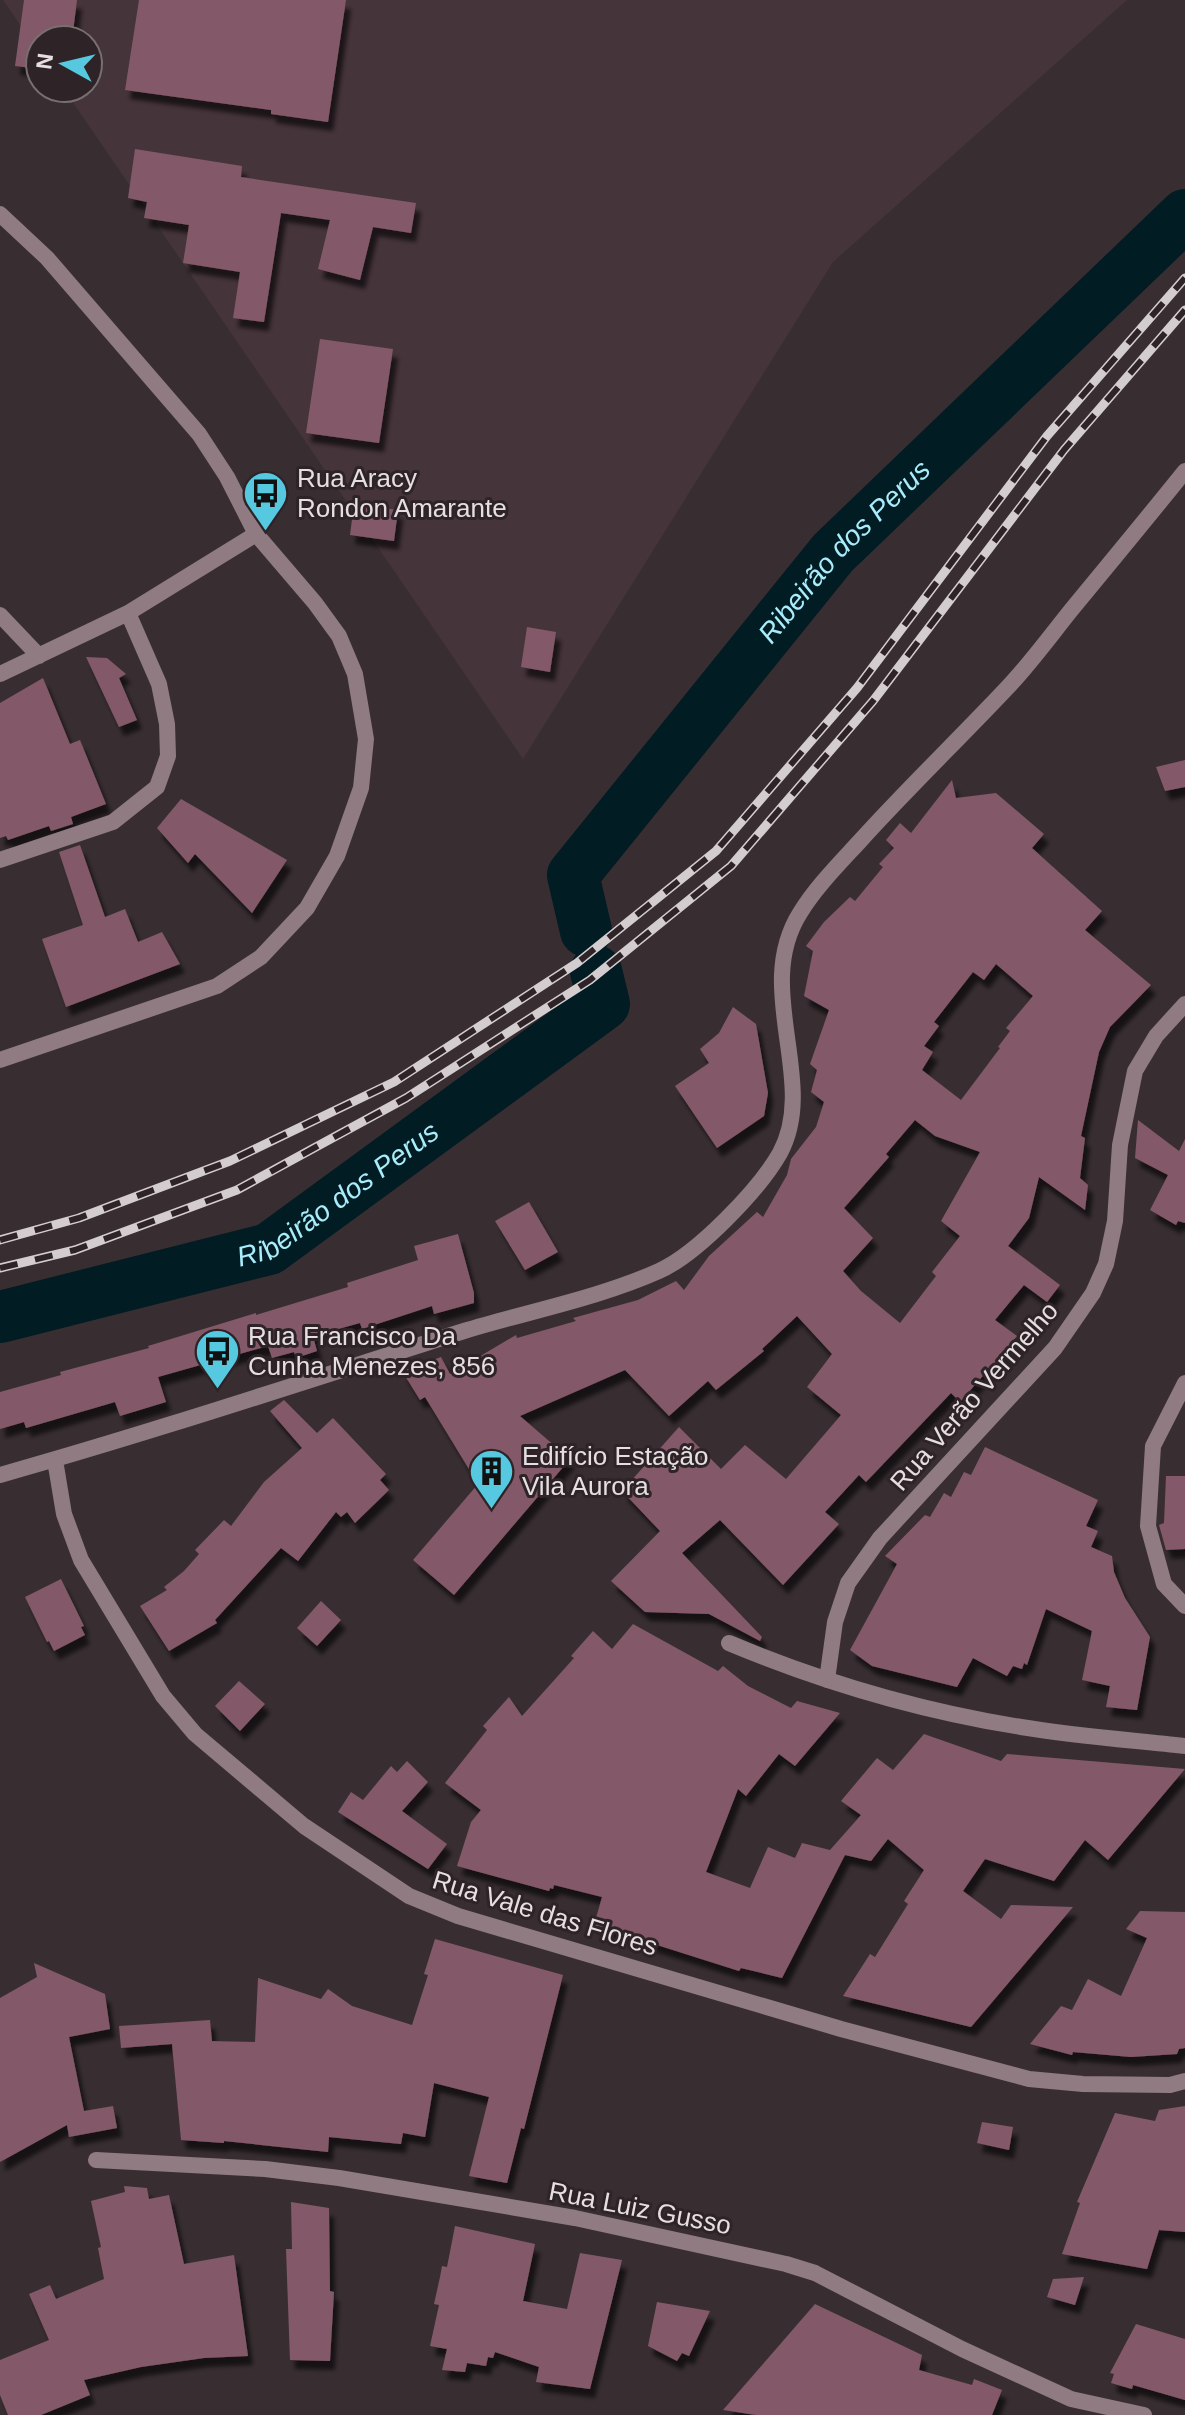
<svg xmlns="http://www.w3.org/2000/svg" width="1185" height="2415" font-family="Arial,sans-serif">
<defs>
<filter id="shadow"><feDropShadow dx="5" dy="9" stdDeviation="2" flood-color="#0009"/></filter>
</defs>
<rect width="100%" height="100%" fill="#382e31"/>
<path fill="#45343a" d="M 3,0 L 1127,0 L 833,262 L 523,759 L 63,88 L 88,88 L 88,40 L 40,40 L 40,54 Z"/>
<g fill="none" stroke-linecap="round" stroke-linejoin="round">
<g stroke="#011c22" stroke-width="52">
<path id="s1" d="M 586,931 L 573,875 L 833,553 L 1185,215"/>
<path id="s2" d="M 0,1317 L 269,1249 L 604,1004 L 596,971"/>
</g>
</g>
<path fill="#835967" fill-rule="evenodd" filter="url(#shadow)" d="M 24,0 L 77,0 L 72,40 L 40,40 L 40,69 L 15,66 Z
M 139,0 L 346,0 L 328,122 L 271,114 L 271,110 L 125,90 Z
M 135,149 L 242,166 L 241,177 L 416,203 L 411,233 L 373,227 L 360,280 L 318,269 L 330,220 L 281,213 L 264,322 L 233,318 L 240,272 L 183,263 L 189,225 L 144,218 L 147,202 L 128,198 Z
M 320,339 L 393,349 L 379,443 L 306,433 Z
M 354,504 L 398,510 L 394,541 L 350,535 Z
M 527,627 L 556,632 L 550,672 L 521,667 Z
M 86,657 L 107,658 L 126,674 L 119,678 L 137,720 L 119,727 Z
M 43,678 L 70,744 L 80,740 L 106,804 L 71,817 L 73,824 L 51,831 L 49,826 L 8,840 L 6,836 L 0,838 L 0,703 Z
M 1185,760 L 1185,787 L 1165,791 L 1156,767 Z
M 952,780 L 956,798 L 996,793 L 1044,834 L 1032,848 L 1102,911 L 1085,930 L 1151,985 L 1110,1027 L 1099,1052 L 1081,1136 L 1085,1138 L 1080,1178 L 1088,1185 L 1085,1210 L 1039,1177 L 1029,1218 L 1008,1246 L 1060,1285 L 1047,1302 L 1024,1285 L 995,1320 L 1017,1336 L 1005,1350 L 1004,1359 L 988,1370 L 960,1402 L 951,1393 L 866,1482 L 859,1475 L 825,1512 L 839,1524 L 783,1585 L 720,1520 L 682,1553 L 762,1637 L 760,1641 L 709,1614 L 645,1612 L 611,1581 L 660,1531 L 622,1491 L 679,1427 L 721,1469 L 745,1445 L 786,1479 L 841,1415 L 807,1387 L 832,1354 L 797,1316 L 762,1349 L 764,1351 L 716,1390 L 708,1381 L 669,1416 L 625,1370 L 520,1416 L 570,1459 L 454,1595 L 413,1560 L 478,1484 L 425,1397 L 420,1400 L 402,1371 L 441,1357 L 450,1374 L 516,1335 L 517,1338 L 576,1321 L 573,1318 L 638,1300 L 676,1281 L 684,1290 L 709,1256 L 757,1212 L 763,1217 L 787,1175 L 791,1159 L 816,1127 L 824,1102 L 811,1092 L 817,1070 L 810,1064 L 829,1010 L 804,996 L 813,951 L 806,946 L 824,922 L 850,897 L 855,901 L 883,867 L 879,864 L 894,848 L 886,840 L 900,823 L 911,833 ZM 996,964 L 1033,996 L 1006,1028 L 1010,1031 L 998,1047 L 1000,1048 L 961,1100 L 922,1070 L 933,1052 L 924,1046 L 939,1026 L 934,1022 L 973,972 L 984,980 ZM 915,1120 L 935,1136 L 980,1152 L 941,1221 L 960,1236 L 932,1272 L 936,1276 L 900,1323 L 861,1291 L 843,1271 L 873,1238 L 844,1208 L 889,1157 L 886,1154 Z
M 181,799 L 287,860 L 252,913 L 195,854 L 188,863 L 157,828 Z
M 80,845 L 105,917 L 125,909 L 138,942 L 162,932 L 180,964 L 66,1007 L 42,939 L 83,925 L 59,852 Z
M 733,1007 L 756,1024 L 768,1093 L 764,1116 L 717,1148 L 675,1086 L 709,1063 L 700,1049 L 719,1033 Z
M 1138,1120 L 1179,1151 L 1185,1139 L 1185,1223 L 1178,1221 L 1176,1225 L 1150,1210 L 1168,1175 L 1135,1158 Z
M 529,1202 L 558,1252 L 525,1270 L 495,1221 Z
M 458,1234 L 474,1293 L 474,1303 L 434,1314 L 432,1306 L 362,1329 L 360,1323 L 313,1336 L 317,1351 L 296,1358 L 294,1352 L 272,1358 L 268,1346 L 158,1377 L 166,1402 L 120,1416 L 115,1402 L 26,1428 L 24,1422 L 0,1429 L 0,1392 L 61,1375 L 60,1372 L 149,1348 L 148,1346 L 256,1313 L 256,1315 L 348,1287 L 347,1283 L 418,1260 L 414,1246 Z
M 284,1400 L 317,1433 L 333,1418 L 386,1474 L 380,1480 L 389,1490 L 355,1523 L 347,1512 L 341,1517 L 336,1512 L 298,1561 L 281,1548 L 215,1620 L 217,1623 L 169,1651 L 140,1606 L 167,1590 L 164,1587 L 184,1571 L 199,1554 L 195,1550 L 224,1520 L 231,1526 L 264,1482 L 302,1448 L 270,1411 Z
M 985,1447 L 1098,1500 L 1086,1526 L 1098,1531 L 1091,1547 L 1112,1556 L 1114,1572 L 1125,1598 L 1150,1637 L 1137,1710 L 1106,1707 L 1110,1686 L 1082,1680 L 1092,1631 L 1046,1609 L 1027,1665 L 1024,1663 L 1022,1669 L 1013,1666 L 1007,1676 L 973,1658 L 957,1687 L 872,1666 L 850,1650 L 897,1564 L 885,1556 L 925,1515 L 930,1517 L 944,1493 L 951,1497 L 964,1472 L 971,1475 Z
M 1166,1476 L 1185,1476 L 1185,1549 L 1166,1550 L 1159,1525 L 1164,1523 Z
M 61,1579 L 84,1626 L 81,1627 L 85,1635 L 54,1651 L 49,1641 L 47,1642 L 25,1597 Z
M 321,1601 L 341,1620 L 317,1646 L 297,1628 Z
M 633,1624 L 718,1671 L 723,1666 L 748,1686 L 791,1708 L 797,1701 L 840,1713 L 795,1766 L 779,1754 L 746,1796 L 738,1789 L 706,1872 L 750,1888 L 768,1847 L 795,1858 L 802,1843 L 830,1850 L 861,1815 L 841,1801 L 877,1758 L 893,1770 L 924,1734 L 1001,1761 L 1007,1754 L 1185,1769 L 1108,1860 L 1085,1840 L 1054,1881 L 985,1859 L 963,1891 L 1001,1919 L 1011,1905 L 1073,1907 L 971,2027 L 843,1996 L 870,1954 L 875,1957 L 908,1904 L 904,1901 L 924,1870 L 888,1839 L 871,1861 L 845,1855 L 782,1978 L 741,1968 L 739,1971 L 594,1925 L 602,1897 L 554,1885 L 553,1889 L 550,1888 L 549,1891 L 457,1866 L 471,1822 L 481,1810 L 445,1783 L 487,1730 L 483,1726 L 509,1697 L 522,1716 L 574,1658 L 571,1656 L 593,1631 L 612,1649 Z
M 239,1681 L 265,1704 L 240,1731 L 215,1706 Z
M 407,1761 L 428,1782 L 402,1811 L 447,1844 L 428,1869 L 338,1812 L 351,1792 L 363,1800 L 391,1766 L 397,1772 Z
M 1140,1911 L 1185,1912 L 1185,2048 L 1179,2049 L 1177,2054 L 1131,2057 L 1073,2052 L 1072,2055 L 1030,2044 L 1061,2006 L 1072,2010 L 1088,1979 L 1121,1996 L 1147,1938 L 1126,1929 Z
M 435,1939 L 563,1975 L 524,2129 L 521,2128 L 507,2183 L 469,2176 L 489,2097 L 434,2083 L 425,2137 L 403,2133 L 401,2144 L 329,2137 L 328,2152 L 224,2141 L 224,2143 L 181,2140 L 172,2044 L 121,2048 L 119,2026 L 210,2020 L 212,2041 L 209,2041 L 255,2042 L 258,1978 L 321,1999 L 328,1989 L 352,2006 L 412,2025 L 428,1975 L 424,1974 Z
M 34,1963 L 105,1994 L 110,2029 L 69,2037 L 84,2111 L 113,2106 L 117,2128 L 69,2137 L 67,2125 L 0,2162 L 0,1998 L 37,1977 Z
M 1185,2106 L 1185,2232 L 1159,2230 L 1147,2269 L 1062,2254 L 1080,2203 L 1077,2202 L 1115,2113 L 1155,2121 L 1159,2110 Z
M 982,2122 L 1013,2127 L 1009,2150 L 977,2143 Z
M 124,2186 L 147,2188 L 149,2199 L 169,2195 L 184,2264 L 234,2255 L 248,2356 L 204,2358 L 141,2367 L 84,2380 L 90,2395 L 41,2415 L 8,2415 L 0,2395 L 0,2360 L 49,2340 L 29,2294 L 50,2285 L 56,2299 L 104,2279 L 98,2248 L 101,2247 L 91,2201 L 125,2192 Z
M 291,2202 L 329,2208 L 330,2291 L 334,2292 L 330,2361 L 290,2360 L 286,2249 L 292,2249 Z
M 455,2226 L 535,2244 L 523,2301 L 567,2309 L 580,2253 L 622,2260 L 590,2389 L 536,2382 L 539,2367 L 495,2352 L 493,2358 L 488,2357 L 486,2366 L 467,2363 L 465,2372 L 442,2370 L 447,2349 L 430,2346 L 439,2305 L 434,2304 L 440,2277 L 442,2266 L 447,2267 Z
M 1084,2277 L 1075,2305 L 1047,2297 L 1053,2279 Z
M 657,2302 L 710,2311 L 689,2356 L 682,2353 L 677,2361 L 648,2346 Z
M 815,2304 L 922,2355 L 919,2370 L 972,2385 L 974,2379 L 1002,2390 L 992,2415 L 756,2415 L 723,2410 Z
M 1136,2324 L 1185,2339 L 1185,2400 L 1133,2385 L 1132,2389 L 1111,2383 L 1114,2374 L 1110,2373 Z"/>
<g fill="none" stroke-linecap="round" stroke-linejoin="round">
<path stroke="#8f7b81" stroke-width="16" d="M 0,214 L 47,258 L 199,434 L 227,477 L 256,534 L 315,603 L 339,636 L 355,674 L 366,739 L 361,788 L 337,856 L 307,908 L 261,957 L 217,986 L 0,1060
M 0,615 L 39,656
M 0,674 L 128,613 L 256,534
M 0,860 L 113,822 L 157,787 L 168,756 L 167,724 L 159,684 L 128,613
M 1185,1383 L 1153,1446 L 1148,1526 L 1164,1584 L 1185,1606
M 55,1460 L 64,1514 L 81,1560 L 163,1696 L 195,1734 L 304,1826 L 409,1896 L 458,1916 L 841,2029 L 1029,2079 L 1083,2084 L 1170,2085 L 1185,2081
M 0,1475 C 156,1431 309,1380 464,1331 C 526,1312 599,1298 659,1271 C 697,1254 759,1190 780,1153 C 819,1081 752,989 800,913 C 816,887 838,865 860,841 C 907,789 958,740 1007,688 C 1030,664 1051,635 1072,609 C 1110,563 1148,517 1185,471
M 729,1643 C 822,1682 921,1711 1021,1727 C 1075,1736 1131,1740 1185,1746
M 827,1680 L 835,1622 L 848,1583 L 880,1538 L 1055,1348 L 1093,1293 L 1106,1264 L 1115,1221 L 1120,1145 L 1135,1071 L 1156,1036 L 1185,1004
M 96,2160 L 265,2169 L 339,2178 L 575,2218 L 786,2264 L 815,2273 L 962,2349 L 1071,2399 L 1144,2415"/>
<defs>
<path id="rail" d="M 0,1240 L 79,1218 L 230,1161 L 394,1082 L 577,963 L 716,851 L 857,688 L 1047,436 L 1185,278
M 0,1268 L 75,1250 L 237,1190 L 406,1098 L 590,980 L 731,866 L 873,701 L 1064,450 L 1185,310"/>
</defs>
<use href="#rail" stroke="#d4cdcf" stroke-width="9"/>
<use href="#rail" stroke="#2e2427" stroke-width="6" stroke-dasharray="18" stroke-linecap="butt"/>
</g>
<defs>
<symbol id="bus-pin" viewBox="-11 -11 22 30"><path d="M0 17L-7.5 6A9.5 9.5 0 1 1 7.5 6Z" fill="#56c9e0" stroke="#2e2427"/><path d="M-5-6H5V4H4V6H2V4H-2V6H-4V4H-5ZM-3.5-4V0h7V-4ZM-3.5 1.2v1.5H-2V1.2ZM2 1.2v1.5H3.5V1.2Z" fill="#111"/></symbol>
<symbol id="building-pin" viewBox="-11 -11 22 30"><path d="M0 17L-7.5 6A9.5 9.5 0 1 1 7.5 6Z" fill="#56c9e0" stroke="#2e2427"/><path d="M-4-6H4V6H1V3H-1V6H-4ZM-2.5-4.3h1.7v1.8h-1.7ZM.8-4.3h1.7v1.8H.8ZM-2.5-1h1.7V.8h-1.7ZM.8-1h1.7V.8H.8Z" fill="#111"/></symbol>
</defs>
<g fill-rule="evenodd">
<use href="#bus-pin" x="240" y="468" width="51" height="69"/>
<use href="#bus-pin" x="192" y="1326" width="51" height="69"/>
<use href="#building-pin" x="466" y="1446" width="51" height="69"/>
</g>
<g text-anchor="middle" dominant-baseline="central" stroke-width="6" stroke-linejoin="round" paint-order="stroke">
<g font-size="26" fill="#e6dfe1" stroke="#2e2427" text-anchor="start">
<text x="297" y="478">Rua Aracy<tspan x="297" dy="30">Rondon Amarante</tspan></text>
<text x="248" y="1336">Rua Francisco Da<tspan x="248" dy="30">Cunha Menezes, 856</tspan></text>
<text x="522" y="1456">Edifício Estação<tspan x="522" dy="30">Vila Aurora</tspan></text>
</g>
<g font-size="26" fill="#e6dfe1" stroke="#2e2427">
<text transform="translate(974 1396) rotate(-49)">Rua Verão Vermelho</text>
<text transform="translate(545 1913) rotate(17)">Rua Vale das Flores</text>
<text transform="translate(640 2208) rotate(11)">Rua Luiz Gusso</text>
</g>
<g font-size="28" font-style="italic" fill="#a9edfc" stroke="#2e2427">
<text stroke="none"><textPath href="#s1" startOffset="480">Ribeirão dos Perus</textPath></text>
<text stroke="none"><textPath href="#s2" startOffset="364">Ribeirão dos Perus</textPath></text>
</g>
</g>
<g transform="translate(64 64) rotate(278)"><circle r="38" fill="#2e2427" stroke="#786f71" stroke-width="2"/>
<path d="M0-6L14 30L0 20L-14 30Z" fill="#56c9e0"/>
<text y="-12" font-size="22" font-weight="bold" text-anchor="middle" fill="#e6dfe1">N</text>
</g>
</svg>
